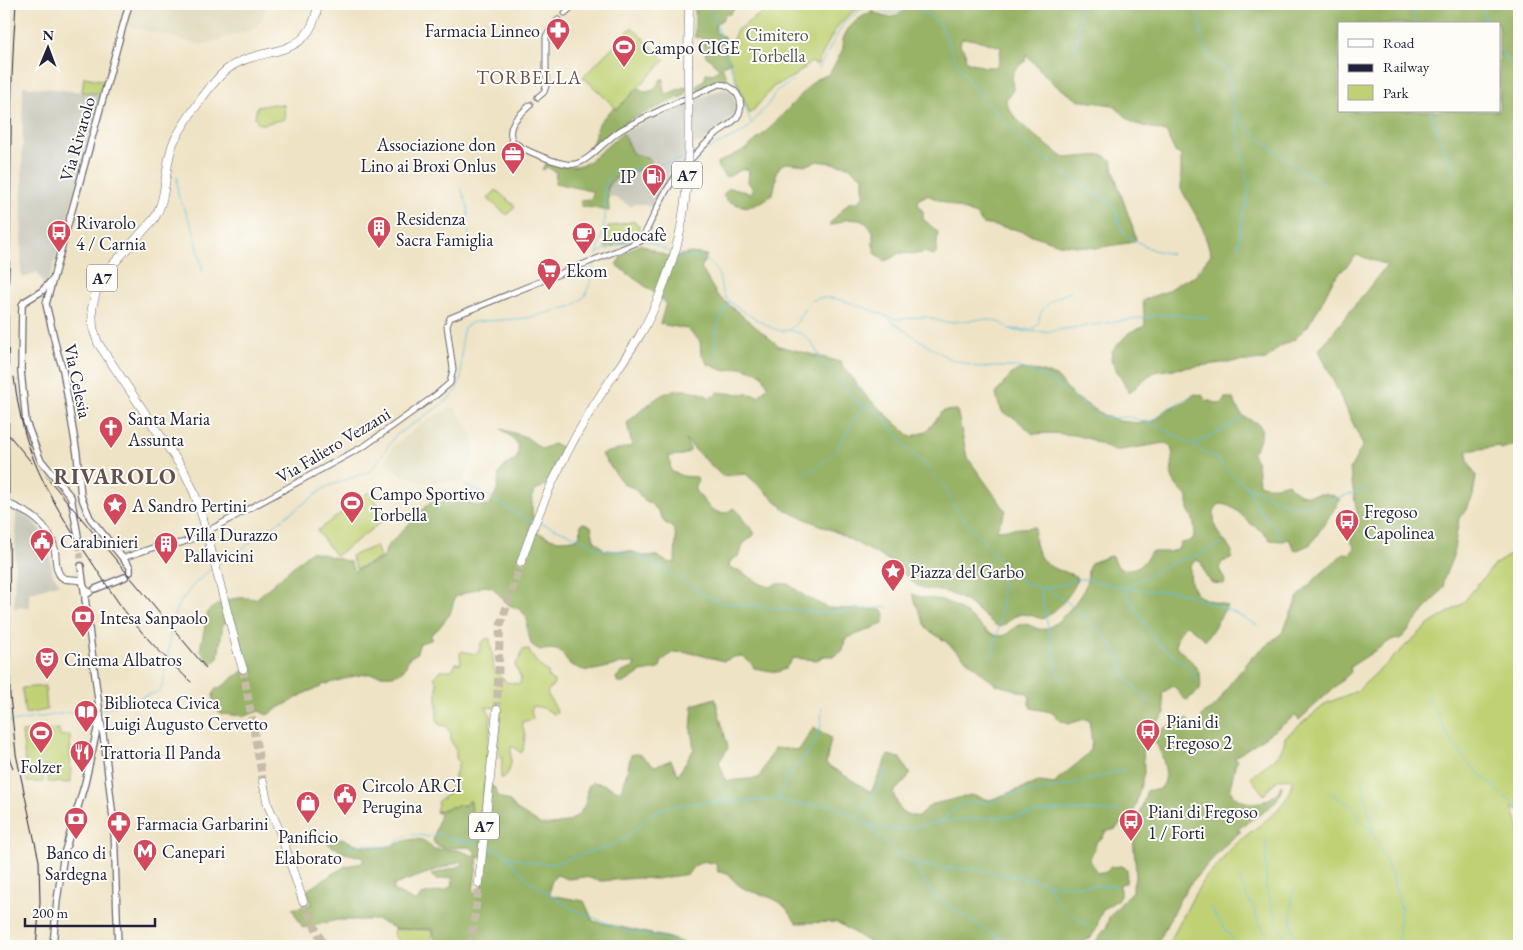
<svg xmlns="http://www.w3.org/2000/svg" width="1523" height="950" font-family="'EB Garamond',serif">
<rect width="100%" height="100%" fill="#fdfcf7"/>
<filter id="ink" filterUnits="userSpaceOnUse"><feTurbulence type="fractalNoise" baseFrequency=".02" numOctaves="2"/><feDisplacementMap in="SourceGraphic" scale="10" xChannelSelector="R" yChannelSelector="G"/><feConvolveMatrix kernelMatrix="1 2 1 2 8 2 1 2 1" color-interpolation-filters="sRGB"/></filter>
<filter id="wash" filterUnits="userSpaceOnUse"><feTurbulence type="fractalNoise" baseFrequency=".0096" numOctaves="4" result="noise"/><feDisplacementMap in="SourceGraphic" scale="20" xChannelSelector="R" yChannelSelector="G"/><feGaussianBlur stdDeviation="1.12" result="paint"/><feColorMatrix in="noise" values="0 0 0 0 0 0 0 0 0 0 0 0 0 0 0 0 0 1.4 0 .05"/><feComposite in="paint" operator="in"/></filter>
<g filter="url(#wash)">
<rect width="100%" height="100%" fill="#efe3c5"/>
<path fill="#ddd8b7" d="M 132,4 L 268,4 L 261,20 L 254,29 L 201,45 L 126,25 Z
M 454,406 L 474,437 L 473,456 L 462,484 L 453,482 L 421,482 L 401,474 L 385,461 L 394,445 L 423,423 Z"/>
<path fill="#c5c5b8" d="M 23,86 L 103,94 L 52,271 L 48,280 L 44,285 L 37,272 L 24,278 L 21,275 Z
M 725,89 L 731,92 L 736,105 L 735,114 L 700,144 L 697,141 L 663,191 L 654,208 L 641,204 L 633,204 L 632,207 L 616,198 L 609,196 L 608,187 L 611,182 L 618,177 L 653,166 L 649,159 L 632,153 L 623,133 L 663,113 L 719,90 Z
M 16,511 L 33,521 L 45,537 L 48,544 L 53,575 L 60,583 L 29,593 L 30,607 L 14,608 Z"/>
<path fill="#c0d174" stroke="#717a58" d="M 767,4 L 866,4 C 836,19 832,36 817,65 L 811,62 L 796,75 L 773,87 L 750,114 L 726,54 L 737,30 L 769,8 Z
M 632,27 L 665,60 L 617,109 L 583,77 Z
M 84,77 L 107,81 L 103,94 L 82,92 Z
M 273,104 L 284,105 L 285,119 L 264,124 L 259,124 L 255,117 L 257,107 Z
M 496,190 L 515,206 L 507,215 L 488,199 Z
M 634,221 L 636,224 L 639,225 L 638,237 L 605,248 L 608,227 Z
M 369,492 L 388,517 L 336,556 L 317,531 Z
M 376,546 L 381,558 L 356,569 L 351,556 Z
M 1519,550 L 1519,810 L 1512,807 L 1519,827 L 1519,946 L 1167,946 C 1180,925 1189,902 1202,882 C 1206,875 1213,871 1218,865 C 1222,860 1226,854 1230,850 C 1249,829 1292,810 1292,779 C 1276,777 1273,783 1264,795 L 1251,778 C 1266,761 1282,762 1285,737 L 1327,703 L 1357,691 L 1428,625 L 1462,604 L 1495,564 Z
M 487,638 L 490,639 C 491,649 494,659 494,670 L 506,682 L 520,684 L 521,678 L 515,665 L 520,658 L 522,650 L 528,649 C 533,658 539,667 548,672 L 549,678 L 554,681 L 554,684 L 547,692 C 549,700 556,705 557,713 L 554,714 L 544,708 L 533,706 L 531,711 L 533,719 L 522,722 C 522,727 524,730 525,735 C 525,739 523,746 523,751 L 521,753 L 514,747 L 511,747 C 511,758 513,771 503,778 L 501,778 L 502,757 L 498,752 L 501,708 L 486,707 L 491,716 L 480,824 L 470,821 L 472,813 L 465,805 C 457,805 443,809 436,812 L 438,804 L 437,802 L 449,793 C 451,782 457,773 459,762 L 456,758 L 456,751 L 451,741 L 451,734 L 446,726 L 440,725 L 437,720 L 437,683 L 434,678 L 441,670 L 452,670 L 456,663 L 461,664 L 460,653 L 462,651 L 474,654 L 479,652 L 481,643 Z
M 45,686 L 47,710 L 25,714 L 22,688 Z
M 59,729 L 60,736 L 70,735 L 71,783 L 48,782 L 49,765 L 44,765 L 43,782 L 27,782 L 22,732 Z
M 394,929 L 432,930 L 433,937 L 423,946 L 399,946 L 399,942 L 393,934 Z"/>
<path fill="#98b366" stroke="#5d6a50" fill-rule="evenodd" d="M 698,4 L 743,4 L 739,7 L 736,6 L 730,14 L 726,14 L 722,20 L 715,24 L 716,33 L 725,37 L 723,48 L 731,62 L 722,66 L 727,78 L 698,91 L 696,86 L 705,79 L 706,73 L 714,74 L 719,68 L 706,56 L 702,39 L 700,37 L 695,38 L 695,9 Z
M 962,4 L 1519,4 L 1519,443 L 1501,449 L 1499,446 L 1467,451 L 1468,461 L 1476,476 L 1473,496 L 1465,511 L 1459,518 L 1453,556 L 1443,581 L 1444,587 L 1400,640 L 1393,639 L 1350,667 L 1351,672 L 1299,720 L 1295,716 L 1234,758 L 1238,760 L 1235,765 L 1230,789 C 1235,805 1259,806 1272,797 C 1276,794 1279,790 1282,785 C 1280,810 1250,816 1237,831 L 1241,831 L 1224,846 L 1190,884 L 1180,899 L 1156,946 L 1087,946 L 1095,942 L 1106,928 L 1109,917 L 1132,891 L 1136,872 L 1133,836 L 1147,790 C 1178,795 1163,752 1153,739 C 1158,728 1176,723 1187,719 L 1192,730 L 1203,726 L 1202,715 L 1217,705 L 1229,685 L 1253,656 L 1282,633 L 1298,597 L 1315,579 L 1344,553 L 1350,554 L 1355,548 L 1350,540 L 1357,528 L 1357,515 L 1350,469 L 1363,445 L 1319,350 L 1387,265 L 1357,255 L 1333,280 L 1320,306 L 1307,327 L 1295,339 L 1279,347 L 1266,360 L 1230,362 L 1158,371 C 1146,375 1138,386 1129,393 L 1111,360 L 1112,351 C 1114,349 1128,333 1130,332 C 1135,329 1140,330 1145,325 L 1143,301 L 1145,299 L 1165,292 L 1182,281 L 1194,277 L 1211,254 L 1201,224 L 1181,189 L 1181,155 L 1175,152 L 1166,132 L 1133,123 L 1113,105 L 1078,100 L 1054,84 L 1026,55 L 1025,62 C 1010,72 1012,73 1013,90 L 1006,100 C 1007,118 1050,148 1065,158 L 1104,155 L 1112,161 C 1116,188 1129,212 1136,239 L 1134,242 L 1095,248 L 1059,244 L 1014,229 L 983,224 L 976,215 L 927,195 L 919,199 L 918,204 L 923,212 L 923,219 L 938,232 L 936,254 L 933,255 L 925,252 L 916,254 L 899,253 L 890,259 L 884,261 L 876,254 L 873,245 L 873,231 L 866,223 L 859,220 L 847,219 L 830,226 L 830,223 C 838,216 842,208 850,202 L 858,202 L 863,196 L 863,176 L 855,172 L 849,166 L 818,161 L 807,165 L 786,163 L 781,165 L 776,173 L 776,180 L 773,194 C 753,209 748,210 726,200 L 723,195 L 729,188 L 738,189 L 751,194 L 753,189 L 748,182 L 749,171 L 747,169 C 738,169 733,176 725,177 L 718,168 L 717,163 L 746,149 L 770,128 L 816,79 L 827,75 L 831,71 L 843,49 L 843,39 L 848,29 L 857,20 L 872,11 C 893,23 895,16 912,5 L 948,9 ZM 1339,24 L 1499,24 L 1499,111 L 1339,111 ZM 963,38 L 981,41 L 1001,47 L 999,62 L 996,67 L 985,67 L 966,61 L 965,52 L 960,45 L 961,40 Z
M 661,79 L 664,79 C 664,84 661,91 667,94 L 687,86 L 685,95 L 631,119 L 589,148 C 595,141 595,132 599,124 C 602,118 608,113 614,108 L 617,109 L 638,88 L 646,92 L 654,90 Z
M 623,133 L 632,153 L 649,159 L 653,166 C 643,169 611,175 608,187 C 607,192 609,205 609,211 L 581,206 L 580,200 L 591,199 L 593,193 L 591,191 L 555,183 L 556,172 L 547,167 L 544,170 L 542,169 L 547,161 C 562,166 572,169 587,163 Z
M 640,244 L 664,255 L 672,257 L 691,253 L 707,255 L 701,268 L 717,295 L 779,346 L 840,362 L 866,396 L 911,437 L 927,431 L 943,411 L 957,410 L 967,457 L 1006,511 L 996,530 L 1035,527 C 1033,546 1038,563 1058,570 C 1065,572 1071,573 1077,578 C 1076,591 1054,614 1042,619 L 1030,615 L 1021,614 L 1013,617 L 1003,626 L 1000,627 L 994,624 L 966,601 L 947,592 L 925,589 L 916,585 L 890,561 L 836,532 L 787,511 L 746,474 L 722,476 L 685,440 L 690,449 L 690,451 L 683,455 L 669,456 L 671,471 L 682,476 L 697,477 L 698,480 C 697,482 695,484 695,487 C 694,491 698,494 701,497 C 708,508 721,520 733,508 C 740,511 740,516 745,522 C 748,525 751,527 754,532 L 754,535 L 743,544 L 740,555 L 730,561 L 729,568 L 738,570 L 761,584 L 770,587 L 776,584 L 788,584 L 806,597 L 828,608 L 882,610 L 885,613 L 883,624 L 845,639 L 843,651 L 833,656 L 824,656 L 817,660 L 793,658 L 785,669 L 777,672 L 754,668 L 751,663 L 742,656 L 734,657 L 724,661 L 692,653 L 673,652 L 662,661 L 659,669 L 641,672 L 624,683 L 618,683 L 616,678 C 620,672 627,670 633,668 L 635,663 C 621,661 595,673 584,670 C 580,669 573,666 570,664 C 564,660 564,652 556,650 C 545,647 543,655 531,644 L 527,627 L 527,617 L 519,609 L 509,605 L 492,587 L 483,586 L 455,597 L 450,614 L 438,629 L 431,634 L 431,640 L 420,643 L 416,654 L 409,658 C 407,661 407,666 404,669 C 394,680 378,673 365,674 C 350,676 337,682 322,685 L 321,687 L 307,692 L 267,715 L 259,711 L 245,716 L 221,714 C 217,710 209,694 216,689 C 219,688 221,688 223,686 C 231,680 237,674 246,670 C 246,652 238,636 234,619 L 223,623 L 218,658 L 211,665 L 200,650 L 208,611 C 225,599 235,596 256,599 L 311,551 L 350,562 L 354,571 L 384,558 L 386,548 L 430,502 L 436,503 L 455,495 C 470,501 471,509 489,505 L 497,491 L 499,474 L 505,466 L 517,458 C 522,442 513,439 501,429 L 526,437 L 542,449 L 553,444 L 564,448 L 547,484 L 535,491 L 532,496 L 532,511 L 533,518 L 529,529 L 553,539 L 559,540 L 577,539 L 580,535 L 581,524 L 584,523 L 591,526 L 594,540 L 605,550 L 634,552 L 641,556 L 657,556 L 667,562 L 675,563 L 676,537 L 674,529 L 664,522 L 659,512 L 650,503 L 643,499 L 634,488 L 625,485 L 621,481 L 601,454 L 632,446 L 627,423 C 636,415 658,395 668,392 C 681,388 699,390 710,398 L 712,396 L 714,397 L 718,392 C 733,395 744,392 759,396 L 768,386 L 762,374 L 742,367 L 725,371 L 708,364 L 701,354 L 700,341 L 687,329 L 660,324 L 666,303 L 656,294 L 616,265 L 623,254 Z
M 1022,369 L 1039,371 L 1056,376 L 1075,397 L 1105,416 L 1119,421 L 1139,423 L 1153,421 L 1159,418 L 1164,411 L 1184,402 L 1195,394 L 1202,395 L 1206,400 L 1220,404 L 1223,403 L 1225,398 L 1232,398 C 1236,403 1238,410 1242,415 C 1246,419 1251,420 1256,422 C 1268,429 1257,446 1252,454 L 1257,463 L 1259,484 C 1268,488 1279,486 1288,483 C 1303,508 1323,484 1340,500 L 1311,544 L 1295,551 L 1289,539 L 1283,541 L 1270,540 C 1265,532 1259,529 1251,524 C 1241,515 1234,505 1220,504 C 1215,507 1213,512 1214,518 C 1214,536 1226,538 1232,552 L 1231,559 L 1222,562 L 1219,568 L 1225,581 L 1224,584 L 1212,583 L 1205,574 L 1201,562 L 1195,560 L 1190,566 C 1190,600 1199,596 1227,606 L 1206,640 L 1187,625 L 1184,626 L 1177,638 L 1176,646 C 1189,661 1204,666 1200,690 L 1187,700 C 1180,698 1180,690 1173,686 L 1162,693 L 1165,713 L 1156,724 L 1148,728 L 1143,743 L 1144,773 L 1133,815 L 1127,822 L 1119,825 L 1116,829 L 1105,832 L 1103,837 L 1096,842 C 1096,849 1091,853 1090,860 L 1098,873 L 1107,871 L 1110,867 L 1122,866 L 1127,869 L 1126,883 L 1120,884 L 1120,895 L 1117,900 L 1103,910 L 1099,918 L 1096,930 L 1091,937 L 1076,946 L 875,946 L 837,922 L 797,923 C 792,917 786,906 779,902 C 758,889 744,897 728,873 L 718,872 L 716,864 L 703,861 L 693,867 L 688,874 L 656,879 L 638,878 L 601,881 L 585,877 L 568,879 L 557,875 C 551,879 549,888 550,895 L 584,901 L 593,921 L 669,938 L 692,946 L 432,946 L 435,938 L 433,929 L 396,929 L 378,920 L 337,920 L 303,928 L 292,909 L 312,904 L 307,890 L 346,866 L 363,863 L 363,857 L 345,853 L 328,844 L 342,838 C 354,845 369,848 384,847 C 402,845 418,829 433,849 L 457,850 L 477,857 L 474,850 L 469,847 L 444,848 L 436,845 L 433,841 L 440,814 L 436,812 C 443,809 457,805 465,805 L 469,801 L 471,801 L 472,813 L 470,821 L 480,823 L 484,784 L 494,787 L 499,797 L 509,801 L 517,810 L 541,825 C 558,826 578,822 585,804 C 588,796 584,789 592,782 L 603,784 L 618,791 L 623,788 L 631,755 C 643,751 645,761 655,766 L 671,760 L 678,775 L 694,749 L 691,730 L 693,705 L 715,698 L 728,748 L 719,762 L 726,781 L 759,778 L 774,748 L 799,750 L 814,727 L 831,738 L 826,764 L 871,792 L 888,755 L 900,758 L 910,775 L 893,793 L 901,812 L 918,817 L 930,805 L 971,795 L 990,800 L 1039,782 L 1055,784 L 1057,780 L 1078,763 L 1089,752 L 1092,743 L 1089,720 L 1085,719 L 1068,724 L 1061,721 L 1051,712 L 1031,708 L 1029,703 L 1030,697 L 1026,693 L 995,684 L 945,641 L 927,629 L 912,594 C 924,600 937,597 949,603 C 958,608 966,613 974,620 C 980,625 985,631 992,634 C 1010,641 1009,626 1023,624 C 1030,623 1036,631 1045,629 C 1058,626 1081,598 1086,585 C 1089,577 1086,571 1091,563 L 1110,556 L 1113,557 L 1116,564 L 1120,569 C 1138,570 1142,566 1151,552 L 1169,552 L 1178,549 L 1181,543 L 1187,542 L 1193,539 L 1195,530 L 1193,519 L 1188,509 L 1188,497 C 1158,472 1180,467 1170,445 L 1165,443 L 1114,451 L 1090,439 L 1074,435 L 1051,433 L 1033,434 L 1016,419 L 1003,413 L 998,402 L 996,394 C 1004,384 1010,371 1022,369 ZM 478,857 L 486,858 L 480,894 L 473,891 ZM 461,861 L 463,865 L 431,875 L 436,880 L 452,877 L 453,885 L 446,890 L 421,895 L 416,902 L 394,891 L 394,885 Z"/>
<g fill="none" stroke-linecap="round" stroke-linejoin="round">
<path stroke="#61c2df" stroke-width="1" d="M 709,4 L 751,123
M 910,4 L 938,22 L 945,35 L 954,57 L 975,90 L 1020,139 L 1071,178 L 1111,204 L 1116,211 L 1119,223 L 1125,235 L 1153,250 L 1171,254
M 1193,4 L 1200,20 L 1201,35 L 1210,59 L 1227,70 L 1229,78 L 1249,192 L 1242,218 L 1238,247
M 1411,4 L 1415,24
M 1482,4 L 1486,24
M 1499,48 L 1510,65
M 1076,53 L 1081,4
M 819,68 L 844,22 L 868,4 C 884,9 893,22 906,4
M 1431,111 L 1433,121 L 1454,172
M 1236,112 C 1241,118 1245,125 1250,130 C 1273,152 1300,167 1325,187
M 699,153 L 734,137 L 746,130 L 770,102 L 776,91 L 793,81
M 177,176 L 178,195 L 194,231 L 203,272
M 461,188 L 468,207 L 468,228 L 471,249
M 644,239 L 672,253
M 597,253 L 631,241 L 640,239
M 597,256 C 599,244 603,232 605,220 C 607,205 599,186 612,174 L 684,159
M 678,256 C 695,258 712,256 719,276 C 721,284 721,292 726,298 C 731,305 765,325 774,329 C 800,339 797,306 816,299 C 834,292 877,314 896,319 C 907,320 918,316 927,317 C 932,318 937,321 942,322 C 963,324 993,311 1009,329 C 1016,329 1027,331 1033,328 C 1040,326 1038,320 1040,315 C 1044,304 1060,294 1071,292
M 885,316 L 913,336 L 948,358 L 977,367 L 1019,367 L 1036,373 L 1052,381 L 1097,415 L 1109,418 L 1130,417 L 1160,427 L 1216,458 L 1236,479 L 1245,485 L 1294,507 L 1311,505 L 1365,490
M 1012,329 L 1015,331 L 1045,332 L 1169,314 L 1207,318
M 789,330 L 802,334 L 811,342 L 824,363 L 846,387 L 853,399 L 880,414 L 908,449 L 926,465 L 944,486 L 952,502 L 966,522 L 1015,576 L 1028,584 L 1040,588 L 1062,585 L 1079,579 L 1085,579 L 1124,588 L 1152,591 L 1177,591 L 1233,612 L 1257,625
M 716,359 C 715,335 715,322 729,303
M 1149,423 L 1169,408 L 1193,395
M 1192,445 L 1230,426 L 1242,418
M 801,475 L 817,468 L 835,452 L 864,405
M 464,485 L 483,492 L 520,516 L 532,521
M 1245,485 L 1263,515 L 1276,528 L 1282,540
M 538,522 L 580,538 L 598,548 L 646,558 L 708,597 L 719,602 L 821,613 L 889,607
M 218,564 L 242,549 L 326,487 L 371,471 L 395,436 L 448,400 L 456,391 L 461,380 L 462,335 L 464,328 L 473,322 L 528,318 L 573,306 L 585,296 L 590,283 L 595,262
M 1044,588 L 1069,603 L 1106,637 L 1117,653 L 1126,678 L 1150,702
M 1124,588 L 1174,562 L 1198,555 L 1223,543
M 1040,589 L 1058,674 L 1062,680
M 1124,590 L 1158,644 L 1189,668 L 1198,681
M 992,657 L 999,628 L 1002,596 L 1001,561
M 1428,696 L 1447,734 L 1467,762 L 1505,797 L 1517,806 L 1519,812
M 102,708 L 119,705 L 160,691 C 169,667 168,640 174,615 C 179,600 200,576 213,568
M 4,723 L 98,708
M 1362,777 L 1365,798 L 1371,817 L 1372,830 L 1392,876 L 1401,909 L 1398,927 L 1400,936 L 1397,946
M 1333,792 L 1335,797 L 1352,805 L 1355,813 L 1365,825 L 1372,830
M 779,799 L 786,779 L 814,745 L 821,726 L 822,708
M 858,817 L 873,796 L 889,767
M 1372,820 L 1385,796
M 942,821 L 953,810 L 964,803 L 991,802 L 1006,796 L 1033,791 L 1041,791 L 1073,784 L 1125,769
M 866,823 L 897,854 L 916,864 L 943,868 L 978,869 L 1010,876 L 1032,879 L 1053,885 L 1117,886
M 340,838 C 345,848 354,850 363,844 L 389,848 C 404,835 408,832 428,837 L 436,833 L 456,840 L 480,843
M 1266,839 L 1266,888 L 1279,927 L 1289,943 L 1295,946
M 486,845 L 505,854 L 528,880 L 572,909 L 630,932 L 657,937 L 671,942 L 678,946
M 505,854 L 524,861 L 551,864 L 610,846 L 627,837 L 654,812 L 675,805 L 707,802 L 779,800 L 798,804 L 835,806 L 866,823 L 887,829 L 912,828 L 941,822 L 969,819 L 1019,816 L 1058,810 L 1122,811
M 915,865 L 932,894 L 984,929 L 1015,946
M 1239,875 L 1247,898 L 1254,908 L 1258,921 L 1274,946
M 1047,883 C 1055,903 1071,915 1089,926
M 1294,887 C 1290,907 1289,927 1299,946
M 1209,907 L 1238,946"/>
</g>
</g>
<g filter="url(#ink)">
<g fill="none" stroke-linecap="round" stroke-linejoin="round">
<path stroke="#c6bca9" stroke-width="5" stroke-dasharray="5 2.5" stroke-linecap="butt" d="M 530,105 L 538,97"/>
<path stroke="#c6bca9" stroke-width="5.5" stroke-dasharray="5.5 3" stroke-linecap="butt" d="M 78,536 L 81,566"/>
<path stroke="#c6bca9" stroke-width="8" stroke-dasharray="8 4" stroke-linecap="butt" d="M 243,669 L 263,782
M 497,710 L 500,627 L 521,562
M 303,901 L 324,946
M 471,946 L 479,883"/>
<defs>
<path id="tertiary" d="M 565,13 L 575,4
M 538,97 L 544,92 L 546,86 L 546,36 L 558,20
M 123,558 L 155,547 L 181,543 L 195,538 L 366,445 L 436,395 L 450,383 L 453,369 L 447,326 L 450,318 L 641,241 C 653,219 662,193 678,174 C 690,160 702,146 716,134 C 723,128 735,123 739,114 C 745,100 734,84 719,84 C 686,99 652,112 621,130 C 606,139 590,161 575,164 C 563,167 519,149 512,140 C 506,124 520,115 530,105"/>
<path id="secondary" d="M 129,4 L 46,304 L 57,351 L 63,370 L 77,454 L 81,496 L 90,518 L 130,567 L 130,572
M 50,282 L 42,291 L 24,302 L 22,305 L 21,371 L 26,422 L 40,459 L 71,497 L 78,536
M 81,566 L 100,715 L 105,748 L 114,827 L 118,946
M 83,585 L 86,590 L 90,592 L 86,595 L 85,600
M 95,589 L 125,577
M 53,946 L 57,900 L 64,854 L 85,783 L 99,721"/>
<path id="primary" d="M 55,550 C 56,559 55,577 66,579 C 71,580 77,579 82,581"/>
<path id="motorway" d="M 688,66 L 689,4
M 203,519 L 194,492 L 184,471 L 98,343 L 93,328 L 92,308 L 97,288 L 107,271 L 154,219 C 169,195 163,167 174,141 C 184,123 212,80 229,68 C 262,44 310,63 318,4
M 521,562 C 538,509 562,458 591,410 C 606,385 624,361 639,337 C 650,319 658,300 665,281
M 238,653 L 243,669
M 263,782 L 268,805 L 280,832 L 303,901
M 479,883 L 497,710"/>
</defs>
<use href="#tertiary" stroke="#6a666b" stroke-width="7"/>
<use href="#secondary" stroke="#6a666b" stroke-width="8"/>
<use href="#primary" stroke="#6a666b" stroke-width="8"/>
<use href="#motorway" stroke="#6a666b" stroke-width="9"/>
<use href="#tertiary" stroke="#fff" stroke-width="5"/>
<use href="#secondary" stroke="#fff" stroke-width="5.5"/>
<use href="#primary" stroke="#fff" stroke-width="6"/>
<use href="#motorway" stroke="#fff" stroke-width="8"/>
<path stroke="#22223b" stroke-width="1" d="M 16,4 C 8,101 13,198 8,295 L 10,696 L 16,754 L 39,861 L 40,903 L 36,946
M 14,377 C 17,400 21,422 28,444 C 40,481 62,517 83,549 C 99,572 113,597 131,619 C 149,642 170,662 191,682
M 8,434 L 32,463
M 46,476 L 206,668
M 4,745 L 13,768"/>
<defs>
<path id="primary-bridge" d="M 4,502 C 28,512 49,522 55,550"/>
<path id="motorway-bridge" d="M 665,281 C 673,260 680,238 683,215 C 691,166 688,116 688,66
M 203,519 L 238,653"/>
</defs>
<use href="#primary-bridge" stroke="#6a666b" stroke-width="8" stroke-linecap="butt"/>
<use href="#motorway-bridge" stroke="#6a666b" stroke-width="9" stroke-linecap="butt"/>
<use href="#primary-bridge" stroke="#fff" stroke-width="6"/>
<use href="#motorway-bridge" stroke="#fff" stroke-width="8"/>
</g>
</g>
<defs>
<symbol id="pharmacy-pin" viewBox="-11 -11 22 30"><path d="M0 17L-7.5 6A9.5 9.5 0 1 1 7.5 6Z" fill="#d1495b" stroke="#fdfcf7"/><path d="M-2-6h4v4h4v4h-4v4h-4v-4h-4v-4h4Z" fill="#fff"/></symbol>
<symbol id="stadium-pin" viewBox="-11 -11 22 30"><path d="M0 17L-7.5 6A9.5 9.5 0 1 1 7.5 6Z" fill="#d1495b" stroke="#fdfcf7"/><path d="M0-5a6.5 5 0 1 0 0 10a6.5 5 0 1 0 0-10ZM-3.5-1.8h7v3.6h-7Z" fill="#fff"/></symbol>
<symbol id="office-pin" viewBox="-11 -11 22 30"><path d="M0 17L-7.5 6A9.5 9.5 0 1 1 7.5 6Z" fill="#d1495b" stroke="#fdfcf7"/><path d="M-6-3h4V-5.5h4V-3h4V5H-6ZM-1-4.5V-3h2v-1.5ZM-6 0V1H6V0Z" fill="#fff"/></symbol>
<symbol id="fuel-pin" viewBox="-11 -11 22 30"><path d="M0 17L-7.5 6A9.5 9.5 0 1 1 7.5 6Z" fill="#d1495b" stroke="#fdfcf7"/><path d="M-5.5-6h7V0h2V4h1.3V-2.5L3-4.5l.8-.8L6-3V5H2.5V1h-1V6h-7ZM-4.2-4.7v3.2H.2V-4.7Z" fill="#fff"/></symbol>
<symbol id="building-pin" viewBox="-11 -11 22 30"><path d="M0 17L-7.5 6A9.5 9.5 0 1 1 7.5 6Z" fill="#d1495b" stroke="#fdfcf7"/><path d="M-4-6H4V6H1V3H-1V6H-4ZM-2.5-4.3h1.7v1.8h-1.7ZM.8-4.3h1.7v1.8H.8ZM-2.5-1h1.7V.8h-1.7ZM.8-1h1.7V.8H.8Z" fill="#fff"/></symbol>
<symbol id="bus-pin" viewBox="-11 -11 22 30"><path d="M0 17L-7.5 6A9.5 9.5 0 1 1 7.5 6Z" fill="#d1495b" stroke="#fdfcf7"/><path d="M-5-6H5V4H4V6H2V4H-2V6H-4V4H-5ZM-3.5-4V0h7V-4ZM-3.5 1.2v1.5H-2V1.2ZM2 1.2v1.5H3.5V1.2Z" fill="#fff"/></symbol>
<symbol id="cafe-pin" viewBox="-11 -11 22 30"><path d="M0 17L-7.5 6A9.5 9.5 0 1 1 7.5 6Z" fill="#d1495b" stroke="#fdfcf7"/><path d="M-5.5-4.5H6V0H3Q3 3.5 0 3.5H-2.5Q-5.5 3.5-5.5 0ZM3-3.2v2h1.7v-2ZM-6 4.5H4V6H-6Z" fill="#fff"/></symbol>
<symbol id="supermarket-pin" viewBox="-11 -11 22 30"><path d="M0 17L-7.5 6A9.5 9.5 0 1 1 7.5 6Z" fill="#d1495b" stroke="#fdfcf7"/><path d="M-6-5.5h2.5l.6 2H6L4.5 2H-2.5L-4.4-4H-6ZM-1.5 3.2a1.3 1.3 0 1 0 .1 0ZM3 3.2a1.3 1.3 0 1 0 .1 0Z" fill="#fff"/></symbol>
<symbol id="church-pin" viewBox="-11 -11 22 30"><path d="M0 17L-7.5 6A9.5 9.5 0 1 1 7.5 6Z" fill="#d1495b" stroke="#fdfcf7"/><path d="M-1.2-6h2.4v3.5h3.3v2.4h-3.3V6h-2.4V-.1h-3.3v-2.4h3.3Z" fill="#fff"/></symbol>
<symbol id="sight-pin" viewBox="-11 -11 22 30"><path d="M0 17L-7.5 6A9.5 9.5 0 1 1 7.5 6Z" fill="#d1495b" stroke="#fdfcf7"/><path d="M0-6L1.8-2.2L6-1.7L2.9 1.2L3.7 5.4L0 3.3L-3.7 5.4L-2.9 1.2L-6-1.7L-1.8-2.2Z" fill="#fff"/></symbol>
<symbol id="civic-pin" viewBox="-11 -11 22 30"><path d="M0 17L-7.5 6A9.5 9.5 0 1 1 7.5 6Z" fill="#d1495b" stroke="#fdfcf7"/><path d="M-.6-6.5H3V-4.5H.6V-3L4-1V1h2V6H-6V1h2V-1L-.6-3ZM-1.2 2.5V6h2.4V2.5Z" fill="#fff"/></symbol>
<symbol id="bank-pin" viewBox="-11 -11 22 30"><path d="M0 17L-7.5 6A9.5 9.5 0 1 1 7.5 6Z" fill="#d1495b" stroke="#fdfcf7"/><path d="M-6-4H6V4H-6ZM0-2.3a2.3 2.3 0 1 0 0 4.6a2.3 2.3 0 1 0 0-4.6Z" fill="#fff"/></symbol>
<symbol id="theatre-pin" viewBox="-11 -11 22 30"><path d="M0 17L-7.5 6A9.5 9.5 0 1 1 7.5 6Z" fill="#d1495b" stroke="#fdfcf7"/><path d="M-5-5.5Q0-4 5-5.5V0Q5 5 0 6Q-5 5-5 0ZM-3.3-2.5H-1v1.5H-3.3ZM1-2.5H3.3v1.5H1ZM-2.8 1Q0 5.5 2.8 1Z" fill="#fff"/></symbol>
<symbol id="library-pin" viewBox="-11 -11 22 30"><path d="M0 17L-7.5 6A9.5 9.5 0 1 1 7.5 6Z" fill="#d1495b" stroke="#fdfcf7"/><path d="M-6-4Q-3-5.5-.7-3.5V5Q-3 3-6 4ZM6-4Q3-5.5 .7-3.5V5Q3 3 6 4Z" fill="#fff"/></symbol>
<symbol id="restaurant-pin" viewBox="-11 -11 22 30"><path d="M0 17L-7.5 6A9.5 9.5 0 1 1 7.5 6Z" fill="#d1495b" stroke="#fdfcf7"/><path d="M-5-6h1v4h1v-4h1v4h1v-4h1v5L-1.5 .5V6h-2V.5L-5-1ZM5-6V6H3V1.5H1.5Q1.5-4 5-6Z" fill="#fff"/></symbol>
<symbol id="shop-pin" viewBox="-11 -11 22 30"><path d="M0 17L-7.5 6A9.5 9.5 0 1 1 7.5 6Z" fill="#d1495b" stroke="#fdfcf7"/><path d="M-5-2.5h2.3a2.7 3.5 0 0 1 5.4 0H5L5.5 6h-11ZM-1.5-2.5h3a1.5 2.3 0 0 0-3 0Z" fill="#fff"/></symbol>
<symbol id="metro-pin" viewBox="-11 -11 22 30"><path d="M0 17L-7.5 6A9.5 9.5 0 1 1 7.5 6Z" fill="#d1495b" stroke="#fdfcf7"/><path d="M-5.5 5V-5H-3L0 0L3-5H5.5V5H3V-.5L0 4L-3-.5V5Z" fill="#fff"/></symbol>
</defs>
<g fill-rule="evenodd">
<use href="#pharmacy-pin" x="544" y="16" width="28" height="38"/>
<use href="#stadium-pin" x="610" y="33" width="28" height="38"/>
<use href="#office-pin" x="499" y="140" width="28" height="38"/>
<use href="#fuel-pin" x="640" y="162" width="28" height="38"/>
<use href="#building-pin" x="365" y="214" width="28" height="38"/>
<use href="#bus-pin" x="45" y="218" width="28" height="38"/>
<use href="#cafe-pin" x="570" y="220" width="28" height="38"/>
<use href="#supermarket-pin" x="535" y="256" width="28" height="38"/>
<use href="#church-pin" x="97" y="414" width="28" height="38"/>
<use href="#stadium-pin" x="338" y="489" width="28" height="38"/>
<use href="#sight-pin" x="101" y="491" width="28" height="38"/>
<use href="#bus-pin" x="1333" y="507" width="28" height="38"/>
<use href="#civic-pin" x="28" y="527" width="28" height="38"/>
<use href="#building-pin" x="152" y="530" width="28" height="38"/>
<use href="#sight-pin" x="879" y="557" width="28" height="38"/>
<use href="#bank-pin" x="69" y="603" width="28" height="38"/>
<use href="#theatre-pin" x="33" y="645" width="28" height="38"/>
<use href="#library-pin" x="72" y="698" width="28" height="38"/>
<use href="#bus-pin" x="1134" y="717" width="28" height="38"/>
<use href="#stadium-pin" x="27" y="719" width="28" height="38"/>
<use href="#restaurant-pin" x="68" y="738" width="28" height="38"/>
<use href="#civic-pin" x="331" y="781" width="28" height="38"/>
<use href="#shop-pin" x="294" y="789" width="28" height="38"/>
<use href="#bank-pin" x="62" y="805" width="28" height="38"/>
<use href="#bus-pin" x="1117" y="807" width="28" height="38"/>
<use href="#pharmacy-pin" x="105" y="809" width="28" height="38"/>
<use href="#metro-pin" x="131" y="837" width="28" height="38"/>
</g>
<g text-anchor="middle" dominant-baseline="central" stroke-width="4" stroke-linejoin="round" paint-order="stroke">
<g fill="#fdfcf7" stroke="#646373" stroke-width="1">
<rect x="672" y="161.5" width="30" height="27" rx="4"/>
<rect x="87" y="264.5" width="30" height="27" rx="4"/>
<rect x="469" y="812.5" width="30" height="27" rx="4"/>
</g>
<g font-size="16" font-weight="bold" fill="#22223b">
<text x="687" y="175">A7</text>
<text x="102" y="278">A7</text>
<text x="484" y="826">A7</text>
</g>
<g font-size="18" fill="#22223b" stroke="#fdfcf7" text-anchor="start">
<text x="540" y="30" text-anchor="end">Farmacia Linneo</text>
<text x="642" y="47">Campo CIGE</text>
<text x="496" y="144" text-anchor="end">Associazione don<tspan x="496" dy="21">Lino ai Broxi Onlus</tspan></text>
<text x="636" y="176" text-anchor="end">IP</text>
<text x="396" y="218">Residenza<tspan x="396" dy="21">Sacra Famiglia</tspan></text>
<text x="76" y="222">Rivarolo<tspan x="76" dy="21">4 / Carnia</tspan></text>
<text x="602" y="234">Ludocafè</text>
<text x="566" y="270">Ekom</text>
<text x="128" y="418">Santa Maria<tspan x="128" dy="21">Assunta</tspan></text>
<text x="370" y="493">Campo Sportivo<tspan x="370" dy="21">Torbella</tspan></text>
<text x="132" y="505">A Sandro Pertini</text>
<text x="1364" y="511">Fregoso<tspan x="1364" dy="21">Capolinea</tspan></text>
<text x="184" y="534">Villa Durazzo<tspan x="184" dy="21">Pallavicini</tspan></text>
<text x="60" y="541">Carabinieri</text>
<text x="910" y="571">Piazza del Garbo</text>
<text x="100" y="617">Intesa Sanpaolo</text>
<text x="64" y="659">Cinema Albatros</text>
<text x="104" y="702">Biblioteca Civica<tspan x="104" dy="21">Luigi Augusto Cervetto</tspan></text>
<text x="1166" y="721">Piani di<tspan x="1166" dy="21">Fregoso 2</tspan></text>
<text x="100" y="752">Trattoria Il Panda</text>
<text x="41" y="766" text-anchor="middle">Folzer</text>
<text x="362" y="785">Circolo ARCI<tspan x="362" dy="21">Perugina</tspan></text>
<text x="1148" y="811">Piani di Fregoso<tspan x="1148" dy="21">1 / Forti</tspan></text>
<text x="136" y="823">Farmacia Garbarini</text>
<text x="308" y="836" text-anchor="middle">Panificio<tspan x="308" dy="21">Elaborato</tspan></text>
<text x="162" y="851">Canepari</text>
<text x="76" y="852" text-anchor="middle">Banco di<tspan x="76" dy="21">Sardegna</tspan></text>
</g>
<g font-size="18" fill="#51574c" stroke="#fdfcf7">
<text x="777" y="34">Cimitero<tspan x="777" dy="21">Torbella</tspan></text>
</g>
<g font-size="18" fill="#22223b" stroke="#fdfcf7">
<text transform="translate(77 139) rotate(-74)">Via Rivarolo</text>
<text transform="translate(78 381) rotate(78)">Via Celesia</text>
<text transform="translate(333 445) rotate(-31)">Via Faliero Vezzani</text>
</g>
<g font-size="19" letter-spacing="1" fill="#635150" stroke="#fdfcf7">
<text x="529" y="77">TORBELLA</text>
</g>
<g font-size="22" font-weight="bold" letter-spacing="1" fill="#635150" stroke="#fdfcf7">
<text x="115" y="476">RIVAROLO</text>
</g>
</g>
<rect width="1523" height="950" fill="none" stroke="#fdfcf7" stroke-width="20"/>
<rect x="1338" y="22" width="162" height="90" fill="#fdfcf7" stroke="#a5a5ac"/>
<rect x="1348" y="39" width="25" height="8" fill="#ffffff" stroke="#a5a5ac"/>
<text x="1383" y="48" font-size="15" fill="#22223b">Road</text>
<rect x="1348" y="64" width="25" height="8" fill="#22223b" stroke="#a5a5ac"/>
<text x="1383" y="72" font-size="15" fill="#22223b">Railway</text>
<rect x="1348" y="85" width="25" height="15" fill="#c0d174" stroke="#a5a5ac"/>
<text x="1383" y="98" font-size="15" fill="#22223b">Park</text>
<g transform="translate(48 48) rotate(1)" stroke="#fdfcf7" stroke-width="4" paint-order="stroke">
<path d="M0-4L9 19L0 12L-9 19Z" fill="#22223b"/>
<text y="-8" font-size="14" font-weight="bold" text-anchor="middle" fill="#22223b">N</text>
</g>
<path d="M25 918v8h130v-8" fill="none" stroke="#22223b" stroke-width="2.5"/>
<text x="32" y="918" font-size="15" fill="#22223b" stroke="#fdfcf7" stroke-width="4" paint-order="stroke">200 m</text>
</svg>
